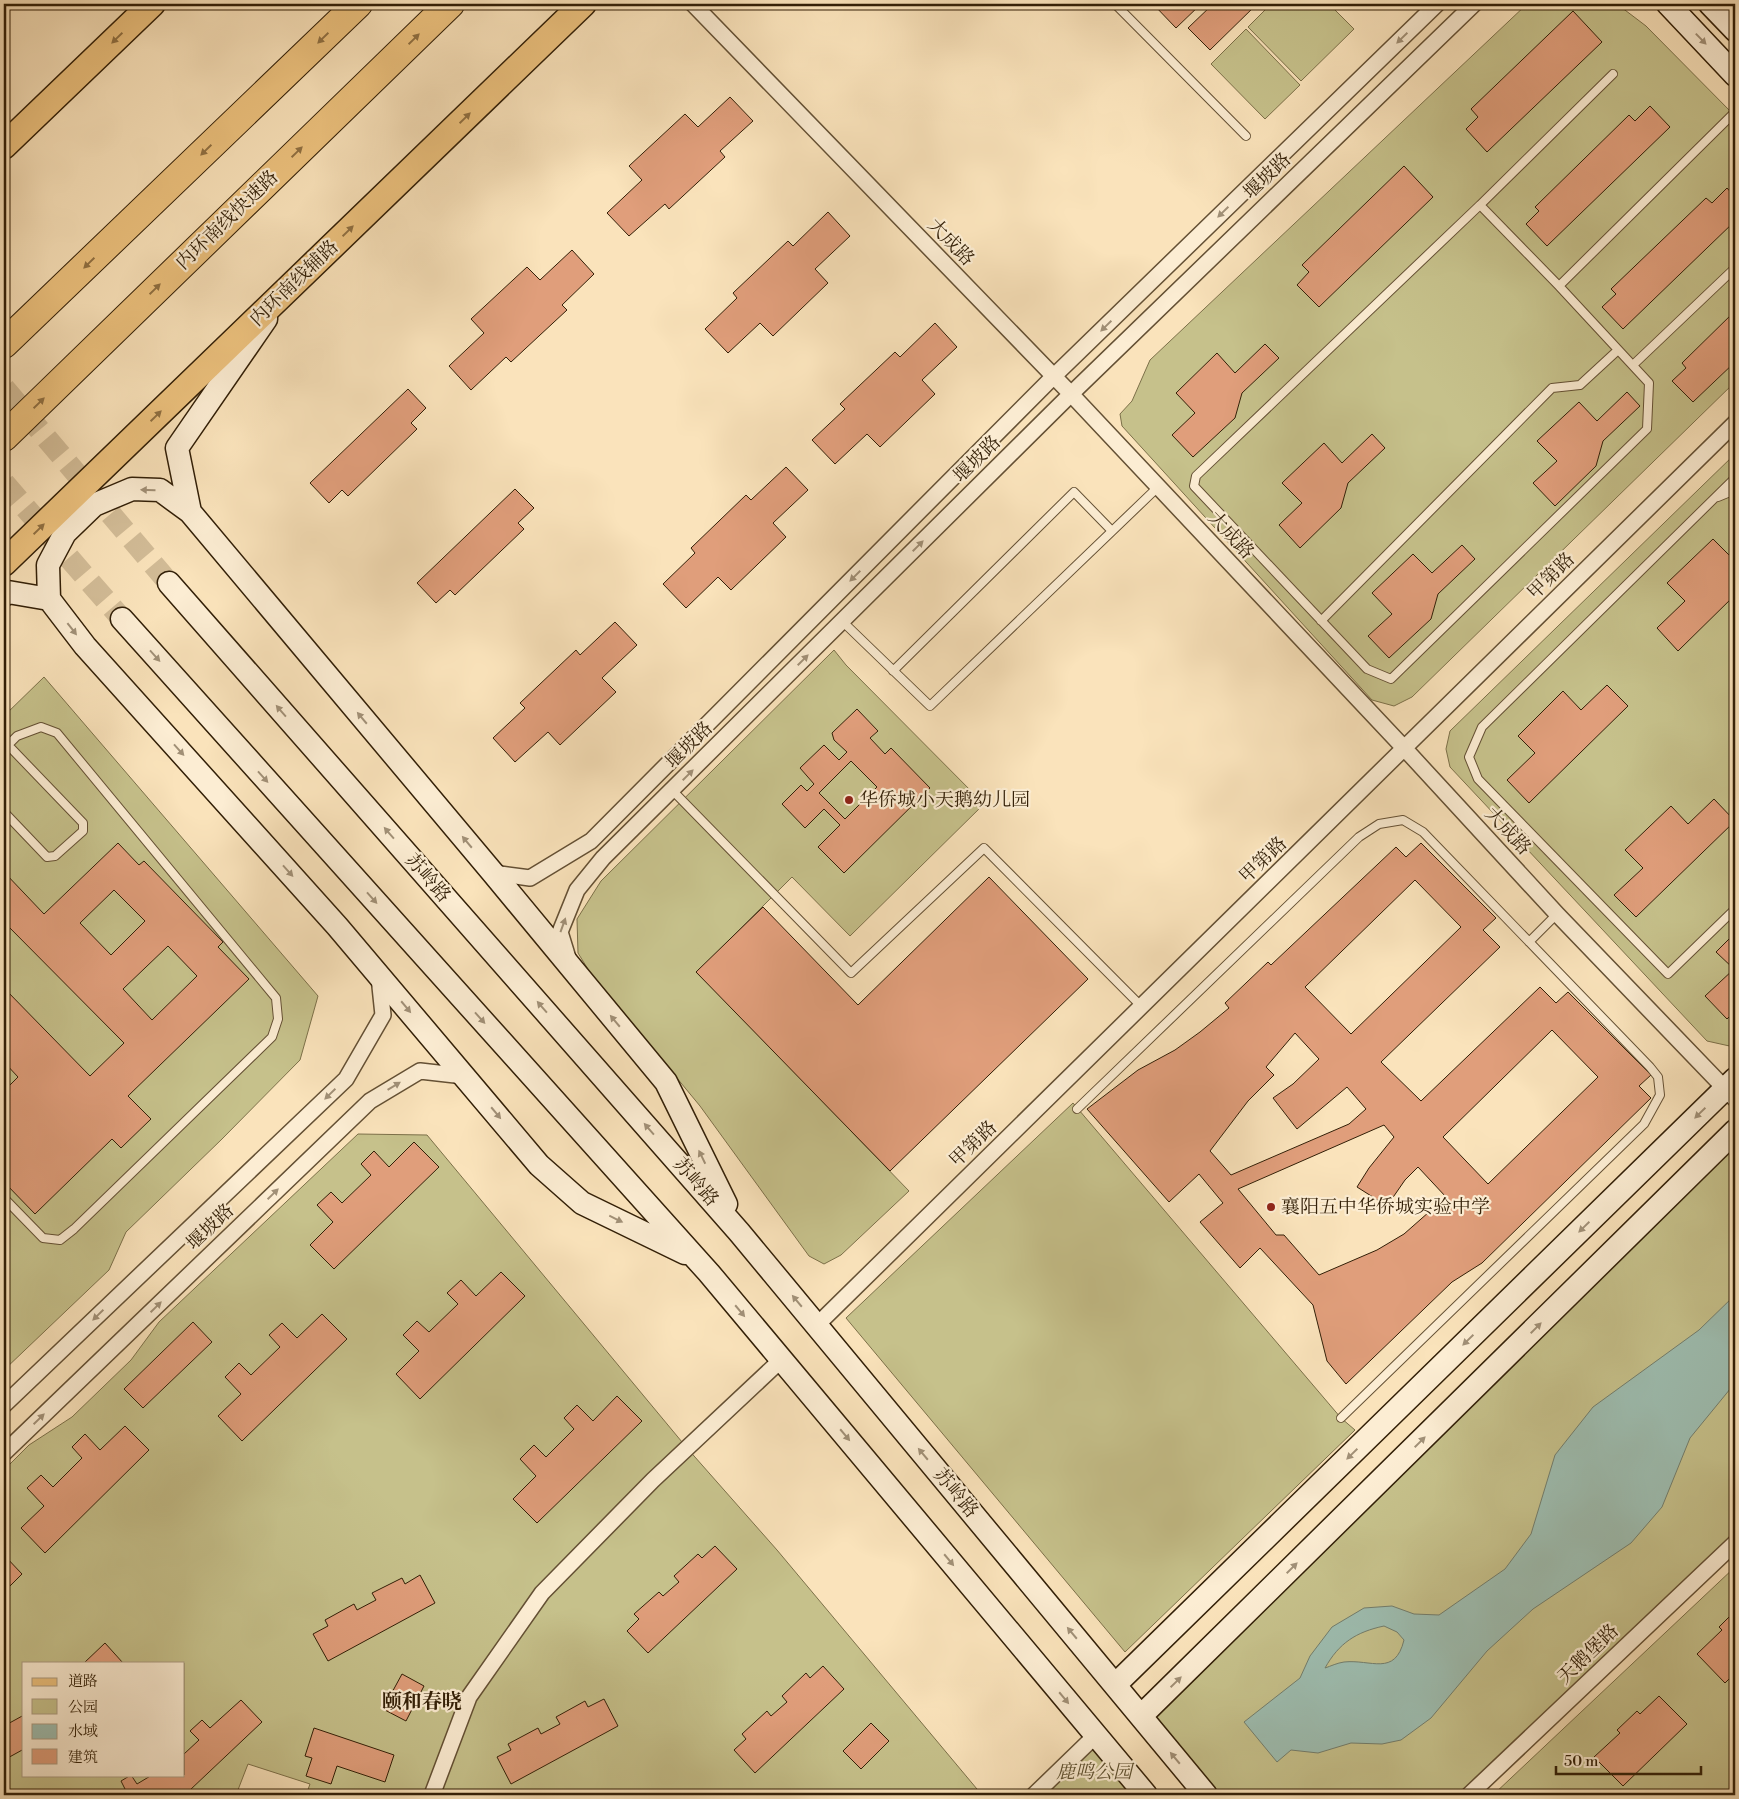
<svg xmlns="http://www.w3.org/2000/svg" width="1739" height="1799" font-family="'Libre Bodoni','Noto Serif SC',serif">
<rect width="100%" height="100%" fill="#fae3bb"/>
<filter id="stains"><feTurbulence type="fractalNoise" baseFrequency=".004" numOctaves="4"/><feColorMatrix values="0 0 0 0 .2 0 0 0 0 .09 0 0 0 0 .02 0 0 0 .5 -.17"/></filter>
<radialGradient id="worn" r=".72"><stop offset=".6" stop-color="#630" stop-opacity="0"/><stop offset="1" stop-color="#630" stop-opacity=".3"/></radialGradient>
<path fill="#c6c18b" stroke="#7c7049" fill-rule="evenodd" d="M 1271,4 L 1329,4 L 1354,29 L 1301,81 L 1248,27 Z
M 1527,4 L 1617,4 L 1646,26 L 1735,116 L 1735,382 L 1412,697 L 1394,706 L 1372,700 L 1122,426 L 1120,414 L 1132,401 L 1150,360 Z
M 1246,29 L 1300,85 L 1265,119 L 1211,64 Z
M 1735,454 L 1735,1047 L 1734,1047 L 1707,1041 L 1450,767 L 1446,749 L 1450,731 Z
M 834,650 L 846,665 L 984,804 L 850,936 L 792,877 L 697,972 L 909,1191 L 841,1255 L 824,1264 L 809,1256 L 700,1106 L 591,974 L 578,953 L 577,919 L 601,881 Z
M 44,677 L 318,996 L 300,1060 L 222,1139 L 126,1232 L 109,1270 L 4,1370 L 4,716 Z
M 1073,1103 L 1341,1418 L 1355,1430 L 1125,1652 L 846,1318 Z
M 1735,1131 L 1735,1543 L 1469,1795 L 1206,1795 L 1141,1716 Z
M 358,1134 L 427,1135 L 687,1448 L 777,1550 L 982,1795 L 306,1795 L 310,1784 L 248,1764 L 236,1795 L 4,1795 L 4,1470 L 29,1445 L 72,1417 L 131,1360 L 159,1322 ZM 24,1663 L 184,1663 L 184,1775 L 24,1775 Z
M 1735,1567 L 1735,1795 L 1493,1795 Z
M 1096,1735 L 1146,1795 L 1034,1795 Z"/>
<path fill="#9ebeb1" stroke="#737e6d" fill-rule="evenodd" d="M 1735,1295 L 1735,1383 L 1690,1438 L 1662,1507 L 1631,1543 L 1533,1609 L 1487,1651 L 1431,1718 L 1401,1740 L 1382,1744 L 1351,1743 L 1318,1753 L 1291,1750 L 1277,1762 L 1244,1722 L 1300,1678 L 1310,1656 L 1332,1627 L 1364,1608 L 1392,1606 L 1414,1614 L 1439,1615 L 1505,1569 L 1531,1534 L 1555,1455 L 1593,1407 L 1699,1330 ZM 1384,1626 L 1397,1632 L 1404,1640 C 1395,1677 1371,1659 1344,1662 C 1337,1663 1331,1666 1325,1668 C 1339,1643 1356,1632 1384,1626 Z"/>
<path fill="#e09e7b" stroke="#321f07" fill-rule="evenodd" d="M 1153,4 L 1201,4 L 1176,28 Z
M 1213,4 L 1257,4 L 1210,50 L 1188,28 Z
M 1573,11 L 1602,42 L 1487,152 L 1466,129 L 1478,117 L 1471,109 Z
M 730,97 L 753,121 L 720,151 L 725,157 L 669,209 L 665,204 L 629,236 L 607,213 L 642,180 L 629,166 L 685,114 L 698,127 Z
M 1650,106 L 1670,127 L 1547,246 L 1526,224 L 1539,211 L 1535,207 L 1629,115 L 1635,121 Z
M 1404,166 L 1433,197 L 1319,307 L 1297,285 L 1309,272 L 1302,265 Z
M 1727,188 L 1735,197 L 1735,221 L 1623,329 L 1602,307 L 1616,294 L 1611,289 L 1706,198 L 1712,203 Z
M 828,212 L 850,236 L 815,269 L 828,283 L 773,336 L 760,323 L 728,353 L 705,329 L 737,298 L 733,293 L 788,241 L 793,246 Z
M 572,250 L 594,274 L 562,305 L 567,310 L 511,362 L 506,357 L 471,390 L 449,366 L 484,333 L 471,319 L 527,267 L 540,280 Z
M 1735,311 L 1735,362 L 1693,402 L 1672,381 L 1686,368 L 1682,363 Z
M 935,323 L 957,347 L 922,380 L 935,394 L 880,447 L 867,434 L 835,464 L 812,440 L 845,409 L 840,404 L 895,352 L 900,357 Z
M 1265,344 L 1279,358 L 1242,393 L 1235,418 L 1193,457 L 1172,435 L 1195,413 L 1176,393 L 1217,353 L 1235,373 Z
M 408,389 L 426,408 L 411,423 L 417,429 L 348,496 L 342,490 L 329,503 L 310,483 Z
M 1627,392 L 1640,406 L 1603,441 L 1596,466 L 1555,506 L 1533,483 L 1557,461 L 1537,441 L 1579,402 L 1597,421 Z
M 1372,434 L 1385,448 L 1348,483 L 1341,508 L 1300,548 L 1279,525 L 1302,503 L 1282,483 L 1324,443 L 1342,463 Z
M 786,467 L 808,490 L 773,523 L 786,537 L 731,590 L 718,577 L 686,608 L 663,584 L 695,553 L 691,548 L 746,495 L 751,500 Z
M 515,489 L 534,508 L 518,523 L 524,529 L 455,595 L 450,590 L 436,603 L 417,583 Z
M 1713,539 L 1731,557 L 1735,553 L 1735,595 L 1678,651 L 1657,628 L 1685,601 L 1667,583 Z
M 1462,545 L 1475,559 L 1438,594 L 1431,619 L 1389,658 L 1368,636 L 1392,614 L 1372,593 L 1413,554 L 1432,573 Z
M 615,622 L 637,645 L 602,678 L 616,692 L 560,745 L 548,732 L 515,762 L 493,738 L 525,708 L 520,703 L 576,650 L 580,655 Z
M 1607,685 L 1628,706 L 1529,803 L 1507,780 L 1535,753 L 1518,736 L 1563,691 L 1581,710 Z
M 857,709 L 878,731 L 870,738 L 885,754 L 891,748 L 930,788 L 844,873 L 818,847 L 840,825 L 824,809 L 805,828 L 782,804 L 801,785 L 807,791 L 814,784 L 800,768 L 824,745 L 839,760 L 847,752 L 834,740 L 832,733 ZM 851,761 L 877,787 L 845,819 L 819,793 Z
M 1714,799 L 1735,821 L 1636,917 L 1614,895 L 1643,868 L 1625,850 L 1671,806 L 1688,824 Z
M 118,843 L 139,865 L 144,861 L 223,942 L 218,947 L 249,979 L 128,1096 L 151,1119 L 121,1148 L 112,1139 L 35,1214 L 4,1182 L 4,1091 L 18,1077 L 4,1062 L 4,988 L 90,1076 L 124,1043 L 4,922 L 4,872 L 44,914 ZM 114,890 L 145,921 L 111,955 L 80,923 ZM 168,946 L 197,976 L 152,1020 L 123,989 Z
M 1421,843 L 1496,918 L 1483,930 L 1500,947 L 1381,1062 L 1421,1101 L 1540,987 L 1556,1003 L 1568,992 L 1651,1075 L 1639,1086 L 1651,1098 L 1482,1263 L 1452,1282 L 1346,1384 L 1327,1361 L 1313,1305 L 1260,1248 L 1240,1268 L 1200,1222 L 1223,1203 L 1199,1174 L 1169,1202 L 1087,1109 L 1138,1070 L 1175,1050 L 1200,1032 L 1229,1008 L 1225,1003 L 1268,962 L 1271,965 L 1396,847 L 1406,857 ZM 1415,880 L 1461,927 L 1351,1034 L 1305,987 ZM 1552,1030 L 1598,1077 L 1488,1184 L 1443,1137 ZM 1295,1033 L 1319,1059 L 1293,1084 L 1273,1098 L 1297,1129 L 1347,1087 L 1366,1109 L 1349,1124 L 1231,1175 L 1210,1151 L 1248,1101 L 1274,1075 L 1266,1067 ZM 1384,1125 L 1394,1137 L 1369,1168 L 1357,1187 L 1387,1206 L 1405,1180 L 1418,1167 L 1446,1197 L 1404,1234 L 1377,1250 L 1319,1275 L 1284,1235 L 1276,1235 L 1238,1189 Z
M 989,877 L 1088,979 L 890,1171 L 696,972 L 763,907 L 858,1005 Z
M 1735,933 L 1735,1011 L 1727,1019 L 1705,996 L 1734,969 L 1716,952 Z
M 414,1142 L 439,1167 L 334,1269 L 310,1245 L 333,1222 L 317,1205 L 331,1192 L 342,1203 L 371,1175 L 361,1164 L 374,1151 L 389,1167 Z
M 501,1272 L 525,1296 L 420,1399 L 396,1374 L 419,1351 L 403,1335 L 417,1321 L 429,1332 L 458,1304 L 447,1293 L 461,1280 L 476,1296 Z
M 322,1314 L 347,1339 L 242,1441 L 218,1416 L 241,1394 L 225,1377 L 239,1363 L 251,1375 L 280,1347 L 269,1335 L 282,1323 L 297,1338 Z
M 193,1322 L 212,1342 L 143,1408 L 124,1389 Z
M 617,1396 L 642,1421 L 537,1523 L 513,1499 L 536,1476 L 520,1459 L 534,1445 L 546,1457 L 574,1429 L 564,1418 L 577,1405 L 593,1421 Z
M 125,1426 L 149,1450 L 45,1553 L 21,1528 L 44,1506 L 27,1488 L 41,1475 L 53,1487 L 82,1458 L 72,1447 L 85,1434 L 100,1450 Z
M 715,1546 L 737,1569 L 648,1653 L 627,1631 L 639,1619 L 634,1614 L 659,1592 L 663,1596 L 679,1582 L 674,1576 L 698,1554 L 702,1558 Z
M 4,1555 L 22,1574 L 4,1592 Z
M 420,1575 L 435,1603 L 328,1661 L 313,1634 L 328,1626 L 325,1620 L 354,1604 L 357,1610 L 376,1600 L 372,1593 L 402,1578 L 405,1584 Z
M 1735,1611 L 1735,1673 L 1725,1683 L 1697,1654 L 1722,1630 L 1719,1627 Z
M 105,1643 L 123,1663 L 84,1663 Z
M 823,1666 L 844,1689 L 755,1773 L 734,1750 L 746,1739 L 742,1734 L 767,1711 L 771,1716 L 787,1702 L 782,1696 L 806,1673 L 810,1678 Z
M 402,1674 L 424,1686 L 406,1721 L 383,1709 Z
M 1659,1696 L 1687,1724 L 1623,1786 L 1594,1757 L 1620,1733 L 1617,1730 L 1637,1711 L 1640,1714 Z
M 604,1699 L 618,1726 L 511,1784 L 497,1757 L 511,1750 L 508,1744 L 538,1728 L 541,1734 L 560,1724 L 556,1717 L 585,1701 L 588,1707 Z
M 241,1700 L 262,1722 L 190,1790 L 179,1795 L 117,1795 L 126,1791 L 121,1781 L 131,1775 L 137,1784 L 152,1775 L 184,1775 L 184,1754 L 199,1740 L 190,1731 L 202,1720 L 210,1728 Z
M 24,1715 L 24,1749 L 4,1760 L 4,1726 Z
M 871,1723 L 889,1741 L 861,1769 L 843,1751 Z
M 314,1728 L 394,1755 L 385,1782 L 337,1766 L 331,1784 L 306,1776 L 312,1758 L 305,1756 Z"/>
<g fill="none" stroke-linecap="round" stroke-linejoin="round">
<path stroke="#d2bc97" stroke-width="22" stroke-dasharray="22 11" stroke-linecap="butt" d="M 4,388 L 169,583
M 4,483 L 122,619"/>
<defs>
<path id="lane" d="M 1115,4 L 1246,136
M 1480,205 L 1559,286 L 1649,383 L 1647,429 L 1391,679 L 1367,669 L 1194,486 L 1196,476 Z
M 1480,205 L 1613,74
M 1559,286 L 1735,112
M 1633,365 L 1735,268
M 1735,478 L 1482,727 L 1469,757 L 1478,779 L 1668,974 L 1735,909
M 1718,497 L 1735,490
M 842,621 L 930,706 L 1158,487
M 1321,621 L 1552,388 L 1580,385 L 1618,350
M 893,671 L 1074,492 L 1112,531
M 4,749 L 17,736 L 41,727 L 57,733 L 276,998 L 278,1019 L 272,1037 L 74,1229 L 60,1240 L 43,1238 L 4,1198
M 672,790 L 851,973 L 984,848 L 1142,1007
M 4,812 L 47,857 L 55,856 L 83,831 L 83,823 L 8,745
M 1529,942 L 1557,914
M 1077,1109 L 1359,837 L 1379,824 L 1403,820 L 1423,832 L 1650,1067 L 1658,1077 L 1660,1095 L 1644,1124 L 1341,1418"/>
<path id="street" d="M 693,4 L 1071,394 L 1405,749 L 1557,914 L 1735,1099
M 493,873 L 530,878 L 591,841 L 1053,377 L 1437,4
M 568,958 L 560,932 L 577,890 L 603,858 L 1071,394 L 1474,4
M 817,1325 L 1735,423
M 4,1405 L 346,1079 L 383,1015 L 379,977
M 4,1453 L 370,1101 L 420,1071 L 464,1076
M 432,1795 L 469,1697 L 542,1593 L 653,1480 L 781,1360
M 1034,1795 L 1096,1735
M 1469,1795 L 1735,1543"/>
<path id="secondary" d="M 1668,4 L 1735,75
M 1710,4 L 1735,30
M 266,319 L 177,448 L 190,512 L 493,873 L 666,1082 L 726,1204
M 169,583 L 739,1232 L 1206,1795
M 4,595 L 8,592 L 49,599 L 85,646 L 337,926 L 539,1165 L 582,1203 L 685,1253
M 49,599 L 48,565 L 65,533 L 94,505 L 132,489 L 160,490 L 190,512
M 122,619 L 709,1273 L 1146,1795
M 1115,1685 L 1735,1079
M 1141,1716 L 1735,1131"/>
<path id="primary" d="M 4,146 L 152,4
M 4,563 L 583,4"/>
<path id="highway" d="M 4,344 L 358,4
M 4,437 L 450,4"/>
</defs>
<use href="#lane" stroke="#645034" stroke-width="10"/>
<use href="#street" stroke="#645034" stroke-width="18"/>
<use href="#secondary" stroke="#321f07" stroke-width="25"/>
<use href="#primary" stroke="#321f07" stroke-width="28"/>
<use href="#highway" stroke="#321f07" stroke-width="30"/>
<use href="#lane" stroke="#fcedd3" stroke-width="8"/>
<use href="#street" stroke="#fcedd3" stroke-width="15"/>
<use href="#secondary" stroke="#fcedd3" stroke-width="22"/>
<use href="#primary" stroke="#edc27e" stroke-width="25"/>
<use href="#highway" stroke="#edc27e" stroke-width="28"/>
</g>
<defs><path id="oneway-solid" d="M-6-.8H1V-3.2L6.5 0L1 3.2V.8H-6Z" transform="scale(1.25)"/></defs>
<g fill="#907042">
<use href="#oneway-solid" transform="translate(117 38) rotate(136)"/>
<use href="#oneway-solid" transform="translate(323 38) rotate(136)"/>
<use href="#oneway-solid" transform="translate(414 39) rotate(-44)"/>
<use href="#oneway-solid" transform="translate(465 118) rotate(-44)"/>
<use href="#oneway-solid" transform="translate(206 150) rotate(136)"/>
<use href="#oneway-solid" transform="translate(297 152) rotate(-44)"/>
<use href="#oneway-solid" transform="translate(348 231) rotate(-44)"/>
<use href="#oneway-solid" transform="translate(89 263) rotate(136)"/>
<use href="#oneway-solid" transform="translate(155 289) rotate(-44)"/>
<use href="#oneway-solid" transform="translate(39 403) rotate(-44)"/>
<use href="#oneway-solid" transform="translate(156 416) rotate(-44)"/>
<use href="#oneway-solid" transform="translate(39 529) rotate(-44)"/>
</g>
<g fill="#a19077">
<use href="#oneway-solid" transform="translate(1402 38) rotate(136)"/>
<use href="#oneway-solid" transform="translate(1701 39) rotate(46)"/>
<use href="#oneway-solid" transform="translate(1223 212) rotate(136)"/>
<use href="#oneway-solid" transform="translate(1106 326) rotate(136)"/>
<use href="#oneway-solid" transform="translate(148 490) rotate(-179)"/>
<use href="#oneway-solid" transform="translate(918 546) rotate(-45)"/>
<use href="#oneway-solid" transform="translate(855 576) rotate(135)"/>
<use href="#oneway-solid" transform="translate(72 629) rotate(52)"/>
<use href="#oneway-solid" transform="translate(155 656) rotate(48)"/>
<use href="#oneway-solid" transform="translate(803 660) rotate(-45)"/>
<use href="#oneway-solid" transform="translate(281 711) rotate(-131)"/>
<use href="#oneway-solid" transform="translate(362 718) rotate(-130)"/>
<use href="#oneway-solid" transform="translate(179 750) rotate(48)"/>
<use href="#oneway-solid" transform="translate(688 775) rotate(-45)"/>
<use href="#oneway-solid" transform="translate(263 777) rotate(48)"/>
<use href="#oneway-solid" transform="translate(389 833) rotate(-131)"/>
<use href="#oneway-solid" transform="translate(467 842) rotate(-130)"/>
<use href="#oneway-solid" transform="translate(288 871) rotate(48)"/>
<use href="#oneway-solid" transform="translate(372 898) rotate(48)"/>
<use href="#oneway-solid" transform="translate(563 925) rotate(-70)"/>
<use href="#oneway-solid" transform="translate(406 1007) rotate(50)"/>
<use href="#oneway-solid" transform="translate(542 1007) rotate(-131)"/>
<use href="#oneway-solid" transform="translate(480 1018) rotate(48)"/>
<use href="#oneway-solid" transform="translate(615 1021) rotate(-130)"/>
<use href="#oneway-solid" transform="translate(394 1086) rotate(-31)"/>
<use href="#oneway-solid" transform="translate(330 1094) rotate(136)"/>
<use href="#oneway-solid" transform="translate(496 1113) rotate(50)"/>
<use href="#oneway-solid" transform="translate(1700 1113) rotate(136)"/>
<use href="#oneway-solid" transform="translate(649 1129) rotate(-131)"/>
<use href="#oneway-solid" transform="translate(702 1157) rotate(-116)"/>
<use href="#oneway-solid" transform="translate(273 1194) rotate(-44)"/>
<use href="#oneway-solid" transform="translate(616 1219) rotate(26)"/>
<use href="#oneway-solid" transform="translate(1584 1227) rotate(136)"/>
<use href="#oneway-solid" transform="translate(797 1301) rotate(-130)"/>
<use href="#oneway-solid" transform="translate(156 1307) rotate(-44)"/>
<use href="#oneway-solid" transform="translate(740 1311) rotate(50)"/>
<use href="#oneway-solid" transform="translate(98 1315) rotate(136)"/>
<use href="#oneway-solid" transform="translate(1536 1328) rotate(-45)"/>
<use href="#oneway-solid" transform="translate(1468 1340) rotate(136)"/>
<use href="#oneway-solid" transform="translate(39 1419) rotate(-44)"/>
<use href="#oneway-solid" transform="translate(845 1435) rotate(50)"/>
<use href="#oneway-solid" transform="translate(1420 1442) rotate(-45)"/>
<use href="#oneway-solid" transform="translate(923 1454) rotate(-130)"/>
<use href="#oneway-solid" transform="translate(1352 1454) rotate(136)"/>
<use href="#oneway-solid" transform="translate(949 1560) rotate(50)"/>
<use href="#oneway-solid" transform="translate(1292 1568) rotate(-45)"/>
<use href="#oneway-solid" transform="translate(1072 1633) rotate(-130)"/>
<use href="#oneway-solid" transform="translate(1176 1682) rotate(-44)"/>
<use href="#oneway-solid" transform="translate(1064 1698) rotate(50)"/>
<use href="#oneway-solid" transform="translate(1175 1758) rotate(-130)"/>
</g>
<g fill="#8f2418" stroke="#fcedd3" stroke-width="2">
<circle cx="849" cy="800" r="5"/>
<circle cx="1271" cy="1207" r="5"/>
</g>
<g text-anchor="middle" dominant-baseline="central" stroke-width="4.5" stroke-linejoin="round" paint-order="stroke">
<g font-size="19" fill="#321f07" stroke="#fcedd3">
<text transform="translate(1267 176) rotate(-44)">堰坡路</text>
<text transform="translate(227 220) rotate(-44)">内环南线快速路</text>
<text transform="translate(951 242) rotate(46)">大成路</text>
<text transform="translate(294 283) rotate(-44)">内环南线辅路</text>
<text transform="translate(977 459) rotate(-45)">堰坡路</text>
<text transform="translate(1231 535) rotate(47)">大成路</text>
<text transform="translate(1551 576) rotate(-45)">甲第路</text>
<text transform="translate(689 745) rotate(-45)">堰坡路</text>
<text transform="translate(1508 831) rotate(47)">大成路</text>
<text transform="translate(1263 860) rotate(-44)">甲第路</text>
<text transform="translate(428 878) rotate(49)">苏岭路</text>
<text transform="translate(973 1144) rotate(-44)">甲第路</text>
<text transform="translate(696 1182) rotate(49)">苏岭路</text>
<text transform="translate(210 1227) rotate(-44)">堰坡路</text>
<text transform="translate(956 1493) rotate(50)">苏岭路</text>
<text transform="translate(1588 1654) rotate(-44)">天鹅堡路</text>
</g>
<g font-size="19" fill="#321f07" stroke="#fcedd3" text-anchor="start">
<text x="859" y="800">华侨城小天鹅幼儿园</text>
<text x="1281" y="1207">襄阳五中华侨城实验中学</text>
</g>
<g font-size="19" font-style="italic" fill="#5e502f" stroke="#fcedd3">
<text x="1094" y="1772">鹿鸣公园</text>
</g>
<g font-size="20" font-weight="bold" fill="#321f07" stroke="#fcedd3">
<text x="422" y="1702">颐和春晓</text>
</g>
</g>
<rect width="1739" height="1799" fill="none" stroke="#fae3bb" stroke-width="20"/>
<rect x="5" y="5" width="1729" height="1789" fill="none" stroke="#321f07" stroke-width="2.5"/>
<rect x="10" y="10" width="1719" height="1779" fill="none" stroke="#321f07"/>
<rect x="22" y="1662" width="162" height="115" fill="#fcedd3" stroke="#ab9b81"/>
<rect x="32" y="1678" width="25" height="8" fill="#edc27e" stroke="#ab9b81"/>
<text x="68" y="1686" font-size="15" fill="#321f07">道路</text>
<rect x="32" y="1699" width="25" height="15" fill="#c6c18b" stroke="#ab9b81"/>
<text x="68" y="1712" font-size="15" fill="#321f07">公园</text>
<rect x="32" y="1724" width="25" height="15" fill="#9ebeb1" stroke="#ab9b81"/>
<text x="68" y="1736" font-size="15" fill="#321f07">水域</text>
<rect x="32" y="1749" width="25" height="15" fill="#e09e7b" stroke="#ab9b81"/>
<text x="68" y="1762" font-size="15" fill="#321f07">建筑</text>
<path d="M1556 1766v8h145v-8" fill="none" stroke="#321f07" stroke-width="2.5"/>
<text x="1564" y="1766" font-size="15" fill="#321f07" stroke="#fcedd3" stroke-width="4" paint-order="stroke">50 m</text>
<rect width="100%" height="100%" filter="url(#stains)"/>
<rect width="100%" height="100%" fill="url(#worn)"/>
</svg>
